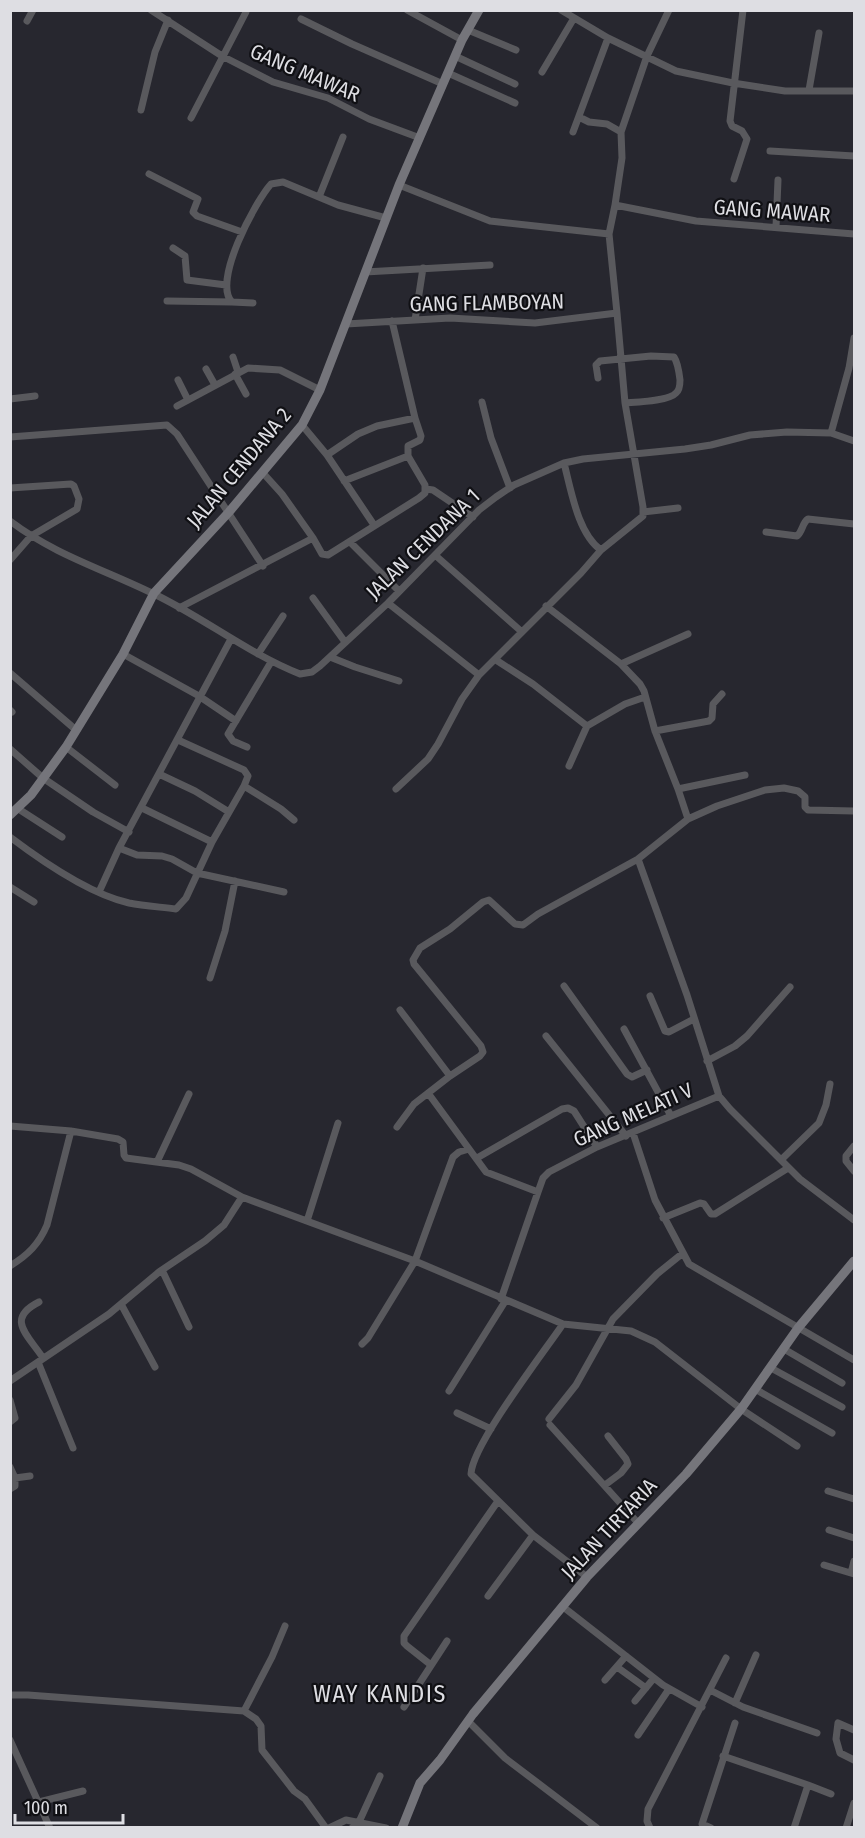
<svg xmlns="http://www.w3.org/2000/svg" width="865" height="1838" font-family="'Fira Sans Condensed',sans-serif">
<rect width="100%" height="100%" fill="#27272f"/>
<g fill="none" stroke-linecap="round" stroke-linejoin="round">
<path stroke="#59595d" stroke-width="7" d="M 151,10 L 222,56 L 273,82 L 328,98 L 369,119 L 420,138
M 407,10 L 462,40
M 561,10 L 608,38 L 676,71 L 733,83 L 785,91 L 854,91
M 301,19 L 352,44 L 443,84
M 27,21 L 33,10
M 468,30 L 516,50
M 455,56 L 515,84
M 542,72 L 574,18
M 448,73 L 515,103
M 809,90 L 819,33
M 141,110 L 155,52 L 168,20
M 191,118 L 246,12 L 245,10
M 573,132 L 608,38
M 621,132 L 647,56 L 669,10
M 770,151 L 854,156
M 149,174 L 198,199 L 193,212 L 197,216 L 242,232
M 734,179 L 747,139 L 742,131 L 732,126 L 730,121 L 743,10
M 399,185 L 490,221 L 609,234
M 319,197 L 343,137
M 615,205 L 696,221 L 854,234
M 776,227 L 778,180
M 173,248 L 185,256 L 187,280 L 226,285
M 365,272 L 490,265
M 167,301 L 232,302
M 253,303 L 232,302 C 212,282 255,202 271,184 L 283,182 L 338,205 L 386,218
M 415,320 L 423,268
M 392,321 L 415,418
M 346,324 L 450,318 L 535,323 L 617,313 L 609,234 L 615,205 L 622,158 L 621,132 L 607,124 L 589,122 L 579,117
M 233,357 L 238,372
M 206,369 L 215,385
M 235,374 L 246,394
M 598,378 L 596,365 L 600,361 L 651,356 L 674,357 C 678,363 679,372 680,380 C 680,384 680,390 676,393 C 669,401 637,402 625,403
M 178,380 L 188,400
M 10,399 L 35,396
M 482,402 L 491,438 L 510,488
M 177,406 L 248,368 L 280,370 L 320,390
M 302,425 L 327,455 L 374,525
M 831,433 L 849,368 L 854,338
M 10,437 L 167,425 L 177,434 L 263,566
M 327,455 L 358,434 L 377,426 L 415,418 L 421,436 L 420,440 L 408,446 L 408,456 L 344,481
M 564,463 C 571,490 578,534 601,550
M 263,473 L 282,494 L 313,538
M 10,488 L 71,484 L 74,486 L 79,499 L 77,509 L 31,536 L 10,560
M 426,489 L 433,490 L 473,517
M 643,512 L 678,508
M 10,521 C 55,555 103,569 152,593 C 203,617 247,653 300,674 L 312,672 L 320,666 L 388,603 L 479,510 L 496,497 L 514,485 L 564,463 L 583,459 L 685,449 L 711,445 L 750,435 L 787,432 L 831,433 L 854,441
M 766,532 L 797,536 C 803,531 802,523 808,519 L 854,524
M 350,542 L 399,591
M 435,555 L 522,632
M 313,598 L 345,642
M 388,603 L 479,675 L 581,573 L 601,550 L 643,516 L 643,507 L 625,403 L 617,313
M 546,606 L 621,664 L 640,684 L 644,691 L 655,731 L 678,789 L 688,819
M 179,608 L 313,538 L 322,554 L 328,555 L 419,498 L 425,493 L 425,485 L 408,456
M 123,654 L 199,696 L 236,721
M 258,654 L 283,616
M 330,657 L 355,667 L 399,681
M 496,660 L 533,684 L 587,726
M 621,664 L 688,634
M 10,673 L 76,730
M 10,710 L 12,712
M 655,731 L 709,721 L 712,718 L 713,704 L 722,694
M 66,747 L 115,785
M 247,747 L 233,741 L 228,734 L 271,662
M 10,749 L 43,778 L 93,812 L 129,832
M 569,766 L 587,726 L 625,704 L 645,697
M 159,774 L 195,791 L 229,812
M 244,786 L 281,809 L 294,820
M 396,789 L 428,759 L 438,744 L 462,699 L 479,675
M 678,789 L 745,775
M 17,808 L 62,837
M 142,808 L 212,842
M 10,837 C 43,862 89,894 129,903 C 144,906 161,907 176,909 L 186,898 L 212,842 L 244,786 L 248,776 L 244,770 L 178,740
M 119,848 L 137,855 L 162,856 L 172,859 L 197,873 L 284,892
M 638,859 L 687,995 L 719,1096
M 10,887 L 34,902
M 99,892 L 119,848 L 231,639
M 210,978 L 225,931 L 235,881
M 564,986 L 627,1074 L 632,1077 L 647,1070
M 650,996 L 665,1031 L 669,1032 L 694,1019
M 400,1010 L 450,1076
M 624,1029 L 671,1116
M 546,1036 L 626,1136
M 707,1061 L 735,1046 L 747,1036 L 790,987
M 428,1093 L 486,1172 L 538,1192
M 10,1126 L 71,1131 L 118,1139 L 123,1142 L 124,1155 L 126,1158 L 179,1165 L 191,1169 L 242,1197
M 397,1127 L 414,1104 L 450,1076 L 480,1056 L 483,1052 L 481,1046 L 414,964 L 413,960 L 420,948 L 450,929 L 483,902 L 489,900 L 515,924 L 523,925 L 538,914 L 638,859 L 688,819 L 717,806 L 765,790 L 784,788 L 798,791 L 805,797 L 805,807 L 808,810 L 854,811
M 633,1133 L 655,1200 L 689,1264 L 854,1360
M 854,1146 L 846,1156 L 846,1161 L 854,1171
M 477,1158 L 562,1109 L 568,1108 L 574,1111 L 597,1147
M 782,1159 L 819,1123 L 826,1105 L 830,1084
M 157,1162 L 189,1094
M 663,1218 L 700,1203 L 704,1204 L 711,1214 L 715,1214 L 788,1168
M 307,1221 L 338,1123
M 10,1266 C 28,1255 39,1244 47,1225 L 71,1131
M 162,1270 L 189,1327
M 501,1299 L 538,1192 L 543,1178 L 549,1172 L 597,1147 L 719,1096 L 730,1109 L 800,1179 L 854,1220
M 39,1302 C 5,1319 28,1335 43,1358
M 121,1304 L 155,1367
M 563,1324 C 544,1352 472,1445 471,1474 L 533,1535 L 587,1577
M 362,1344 L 368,1338 L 415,1261 L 453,1157 L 459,1152 L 469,1149
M 784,1349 L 842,1383
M 38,1362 L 73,1448
M 771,1368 L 842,1407
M 10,1381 L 109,1314 L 159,1272 L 205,1241 L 224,1225 L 242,1197 L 415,1261 L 563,1324 L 631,1331 L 655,1342 L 741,1409 L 797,1446
M 755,1389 L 832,1433
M 449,1391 L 506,1300
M 10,1400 L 15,1418 L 10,1422
M 457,1413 L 491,1429
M 549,1419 L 576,1385 L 613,1319 L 657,1274 L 683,1253
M 550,1425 L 638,1523
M 10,1467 L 15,1478 L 30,1476
M 605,1485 L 621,1473 L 628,1464 L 626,1459 L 608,1436
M 10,1489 L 15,1486 L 15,1478
M 828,1491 L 854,1499
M 829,1530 L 854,1538
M 824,1565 L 854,1574
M 851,1573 L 854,1561
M 488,1596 L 533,1535
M 562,1606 L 663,1685 L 702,1707
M 285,1626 L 272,1657 L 244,1711 L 256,1719 L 261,1726 L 262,1750 L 294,1791 L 305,1799 L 326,1828
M 431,1665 L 407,1646 L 404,1643 L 404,1636 L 498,1501
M 617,1667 L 646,1688
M 605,1680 L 626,1656
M 710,1690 L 743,1707 L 817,1733
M 10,1695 L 28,1695 L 244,1711
M 635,1701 L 654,1678
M 735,1703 L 756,1655
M 404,1707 L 447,1641
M 468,1721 L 505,1758 L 597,1828
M 854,1730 L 838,1723 L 836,1739 L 840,1753 L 854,1760
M 638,1735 L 669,1689
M 10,1740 L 50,1828
M 723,1756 L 808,1785 L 794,1828
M 808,1785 L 831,1794
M 39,1802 L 83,1791
M 329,1828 L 346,1820 L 386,1828
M 352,1828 L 359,1822 L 380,1776
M 650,1828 L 647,1821 L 648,1809 L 726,1658
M 711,1828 L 702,1824 L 735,1723
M 846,1828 L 854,1803"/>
<path stroke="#75757b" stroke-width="9" d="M 10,815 L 31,795 L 66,747 L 123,654 L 154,593 L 229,512 L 302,425 L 320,390 L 399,185 L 462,40 L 479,10
M 402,1828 L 420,1783 L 440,1760 L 473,1714 L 587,1577 L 686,1474 L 741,1409 L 798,1328 L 854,1261"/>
</g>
<g text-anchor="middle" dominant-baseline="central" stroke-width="4.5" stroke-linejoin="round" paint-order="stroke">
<g font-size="21" fill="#dedee3" stroke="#101014">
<text transform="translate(305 73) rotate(23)">GANG MAWAR</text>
<text transform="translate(772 211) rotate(4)">GANG MAWAR</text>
<text transform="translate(487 303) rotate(-1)">GANG FLAMBOYAN</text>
<text transform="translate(239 468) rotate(-50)">JALAN CENDANA 2</text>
<text transform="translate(423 544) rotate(-44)">JALAN CENDANA 1</text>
<text transform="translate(633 1115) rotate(-24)">GANG MELATI V</text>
<text transform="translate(609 1529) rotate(-47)">JALAN TIRTARIA</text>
</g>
<g font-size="24" letter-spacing="1.5" fill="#dedee3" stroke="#101014">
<text x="380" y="1694">WAY KANDIS</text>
</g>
</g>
<rect width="865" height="1838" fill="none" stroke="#dedee3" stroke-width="24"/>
<path d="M15 1814v9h108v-9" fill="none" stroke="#dedee3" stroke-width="3"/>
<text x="24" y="1814" font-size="18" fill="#dedee3" stroke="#101014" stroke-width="4.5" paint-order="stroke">100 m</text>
</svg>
